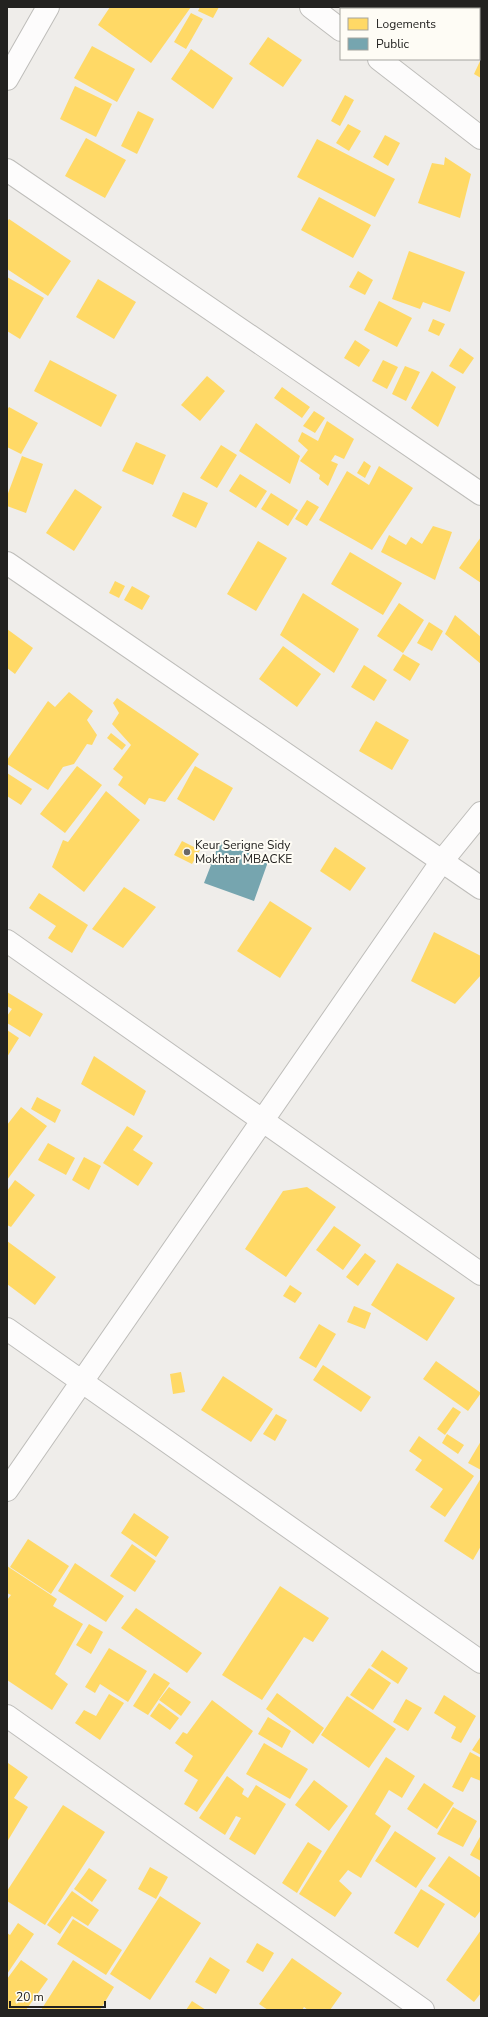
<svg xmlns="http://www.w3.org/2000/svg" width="488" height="2017" font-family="'Nunito Sans',sans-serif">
<rect width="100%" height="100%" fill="#efedea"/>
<path fill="#ffd966" d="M 110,7 L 191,7 L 151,63 L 98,25 Z
M 200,7 L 219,7 L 213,18 L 198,11 Z
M 471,7 L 481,7 L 481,20 L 479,20 L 479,9 L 470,9 Z
M 191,13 L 203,19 L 186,49 L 174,42 Z
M 268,37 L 302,60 L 283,87 L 249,64 Z
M 92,46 L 135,69 L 117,102 L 74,78 Z
M 191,49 L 233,78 L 213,109 L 171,79 Z
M 481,59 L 481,78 L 474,74 Z
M 75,86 L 112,104 L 96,137 L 60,119 Z
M 345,95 L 354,100 L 340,126 L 331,121 Z
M 138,111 L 154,119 L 137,154 L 121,146 Z
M 348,124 L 361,131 L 349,151 L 336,143 Z
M 385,135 L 400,143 L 388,166 L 373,157 Z
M 86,138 L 126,160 L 105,198 L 65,176 Z
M 317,139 L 395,179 L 375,217 L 297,177 Z
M 445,157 L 471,174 L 460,218 L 418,203 L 432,163 L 444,165 Z
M 319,197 L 371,225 L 353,258 L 301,230 Z
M 9,219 L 71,261 L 48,296 L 7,269 L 7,222 Z
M 409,251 L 465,272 L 450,312 L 423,302 L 420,309 L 392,299 Z
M 358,271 L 373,280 L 365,295 L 349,287 Z
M 7,277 L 44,298 L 20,339 L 7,331 Z
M 98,279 L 136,302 L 114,339 L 76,317 Z
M 379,301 L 412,318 L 397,347 L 364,330 Z
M 433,319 L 445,324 L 439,336 L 428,331 Z
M 355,340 L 370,350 L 359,367 L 344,358 Z
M 460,348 L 474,358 L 463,374 L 449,366 Z
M 50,360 L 117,395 L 101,427 L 34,391 Z
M 383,360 L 398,367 L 387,389 L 372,381 Z
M 405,366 L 420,372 L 406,401 L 392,394 Z
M 432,371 L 456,387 L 438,427 L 411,408 Z
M 207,376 L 225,391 L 200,421 L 181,405 Z
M 282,387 L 310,407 L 302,418 L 274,398 Z
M 9,407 L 38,423 L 21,454 L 7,447 L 7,410 Z
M 314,411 L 325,418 L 315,433 L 303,426 Z
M 327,421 L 354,439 L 344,459 L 335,455 L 331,461 L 338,464 L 328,486 L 319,479 L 320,475 L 300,461 L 308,450 L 298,441 L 302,432 L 318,441 Z
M 256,423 L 300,456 L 290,484 L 239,451 Z
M 136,442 L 166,455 L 153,485 L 122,471 Z
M 221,445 L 237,455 L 217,488 L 200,478 Z
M 22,456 L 43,464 L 26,513 L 7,506 L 7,496 Z
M 364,461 L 371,466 L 365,478 L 357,473 Z
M 379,466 L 413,488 L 372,550 L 319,520 L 347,471 L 369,485 Z
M 240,474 L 267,491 L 256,508 L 229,491 Z
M 75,489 L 102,507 L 74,551 L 46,533 Z
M 183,492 L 208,503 L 196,528 L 172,516 Z
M 271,493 L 298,510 L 288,526 L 261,509 Z
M 307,500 L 319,507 L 307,526 L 295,519 Z
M 433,526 L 452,532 L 435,580 L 381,552 L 389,535 L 406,545 L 411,537 L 422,544 Z
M 481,537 L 481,583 L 459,568 Z
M 258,541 L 287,558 L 256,611 L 227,594 Z
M 350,552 L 402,583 L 383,615 L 331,584 Z
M 115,581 L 125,586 L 119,598 L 109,593 Z
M 132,586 L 150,596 L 142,610 L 124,600 Z
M 303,593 L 359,629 L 334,673 L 280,635 Z
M 399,603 L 424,620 L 403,653 L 377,636 Z
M 455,615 L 481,637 L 481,664 L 445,634 Z
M 429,622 L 443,631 L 432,651 L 417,643 Z
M 7,629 L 33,648 L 15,674 L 7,668 Z
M 283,646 L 321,674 L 297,707 L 259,679 Z
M 403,654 L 420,664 L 410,681 L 393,670 Z
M 364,665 L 387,680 L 374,701 L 351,687 Z
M 69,692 L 93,711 L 87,720 L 97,735 L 92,745 L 87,744 L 74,764 L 63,767 L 48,790 L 7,764 L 7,760 L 48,701 L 55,707 Z
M 117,698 L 199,754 L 165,802 L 149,798 L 145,805 L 118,785 L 123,777 L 113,769 L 131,745 L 112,724 L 119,713 L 113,703 Z
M 376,721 L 409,740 L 392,770 L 359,751 Z
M 111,733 L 126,745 L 122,750 L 107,738 Z
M 77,766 L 102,785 L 65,833 L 40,814 Z
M 195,766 L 233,788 L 214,821 L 177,799 Z
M 7,773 L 32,789 L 21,805 L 7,796 Z
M 106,791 L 140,820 L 84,892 L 52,867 L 63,840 L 68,842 Z
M 182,841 L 200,850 L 192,864 L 174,855 Z
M 335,847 L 366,868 L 350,891 L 320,871 Z
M 124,887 L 156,907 L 123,948 L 92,929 Z
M 39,893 L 88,925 L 72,953 L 48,938 L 56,926 L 29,908 Z
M 270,901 L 312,928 L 280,978 L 237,951 Z
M 434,932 L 481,956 L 481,975 L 455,1004 L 411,981 Z
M 7,992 L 43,1014 L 30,1037 L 7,1023 L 7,1016 L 12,1009 L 7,1006 Z
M 7,1030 L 19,1038 L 7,1057 Z
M 94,1056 L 146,1091 L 134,1116 L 81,1084 Z
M 37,1097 L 61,1110 L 55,1123 L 31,1109 Z
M 21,1107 L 47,1126 L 7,1180 L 7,1125 Z
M 127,1126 L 143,1136 L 133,1150 L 153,1163 L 138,1186 L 103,1163 Z
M 48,1143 L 75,1158 L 66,1175 L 38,1160 Z
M 84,1157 L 101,1166 L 89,1190 L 72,1180 Z
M 15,1180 L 35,1195 L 11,1227 L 7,1225 L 7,1191 Z
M 307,1187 L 336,1207 L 286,1277 L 245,1249 L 283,1191 Z
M 334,1226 L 361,1245 L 343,1270 L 316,1250 Z
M 7,1241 L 56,1277 L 35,1305 L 7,1284 Z
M 365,1253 L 376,1261 L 358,1286 L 346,1277 Z
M 397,1263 L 455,1298 L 427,1341 L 371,1305 Z
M 290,1285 L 302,1293 L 295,1303 L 283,1296 Z
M 354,1306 L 371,1313 L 365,1329 L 347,1322 Z
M 319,1324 L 336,1334 L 316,1368 L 299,1358 Z
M 436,1361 L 481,1393 L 468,1411 L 423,1379 Z
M 323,1365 L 371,1397 L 361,1412 L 313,1380 Z
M 181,1372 L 185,1392 L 173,1394 L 170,1374 Z
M 223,1376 L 273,1409 L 251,1442 L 201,1410 Z
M 453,1407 L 461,1412 L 445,1435 L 437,1429 Z
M 276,1414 L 287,1420 L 275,1441 L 263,1434 Z
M 447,1434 L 464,1445 L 458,1454 L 442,1443 Z
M 419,1436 L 474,1476 L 445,1517 L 430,1507 L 443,1489 L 415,1470 L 422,1460 L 409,1451 Z
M 481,1441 L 481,1470 L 468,1463 Z
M 481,1478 L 481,1546 L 473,1560 L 444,1541 Z
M 134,1513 L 169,1537 L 156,1557 L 121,1533 Z
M 28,1539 L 69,1566 L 51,1594 L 10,1567 Z
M 132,1544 L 156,1561 L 135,1592 L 110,1576 Z
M 75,1563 L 124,1596 L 106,1622 L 58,1591 Z
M 7,1566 L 57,1599 L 53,1606 L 83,1624 L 55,1674 L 68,1684 L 52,1710 L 7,1680 L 7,1600 L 11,1595 L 7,1593 Z
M 280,1586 L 329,1618 L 313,1642 L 304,1637 L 262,1700 L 222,1675 Z
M 136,1608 L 202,1653 L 187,1673 L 121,1628 Z
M 89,1624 L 103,1632 L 91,1654 L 76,1645 Z
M 109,1648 L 147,1671 L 128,1702 L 100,1684 L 95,1693 L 85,1687 Z
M 382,1650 L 408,1668 L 398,1684 L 371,1666 Z
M 369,1668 L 391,1683 L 373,1710 L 350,1695 Z
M 154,1673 L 170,1683 L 148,1715 L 133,1706 Z
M 169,1687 L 191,1702 L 181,1716 L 159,1700 Z
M 277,1693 L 324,1728 L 313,1744 L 266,1709 Z
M 109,1694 L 124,1703 L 100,1740 L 75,1723 L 84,1710 L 96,1716 Z
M 444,1695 L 476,1716 L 461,1743 L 451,1738 L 456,1727 L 434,1713 Z
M 347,1696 L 396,1729 L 369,1768 L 321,1735 Z
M 406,1699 L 422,1708 L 408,1731 L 393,1722 Z
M 212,1700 L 253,1731 L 197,1812 L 184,1804 L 198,1780 L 184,1771 L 193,1756 L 175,1743 L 183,1732 L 187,1734 Z
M 159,1703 L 179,1718 L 170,1730 L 150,1716 Z
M 268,1717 L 291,1731 L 282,1748 L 258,1734 Z
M 481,1736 L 481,1755 L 472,1750 Z
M 264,1743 L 308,1769 L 290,1799 L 246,1774 Z
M 470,1752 L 481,1758 L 481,1781 L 471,1777 L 463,1792 L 452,1787 Z
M 386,1757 L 415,1776 L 402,1798 L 389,1790 L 375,1814 L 391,1826 L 361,1878 L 348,1870 L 339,1881 L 352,1893 L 335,1917 L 299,1894 Z
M 8,1763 L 28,1777 L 14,1798 L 28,1807 L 7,1842 Z
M 227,1776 L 244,1789 L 242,1794 L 248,1798 L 256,1785 L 286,1804 L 255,1855 L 229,1839 L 241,1818 L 236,1816 L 225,1835 L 199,1818 Z
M 314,1780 L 348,1806 L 329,1831 L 295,1805 Z
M 424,1783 L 454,1803 L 437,1829 L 407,1809 Z
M 63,1805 L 105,1832 L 45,1925 L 7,1901 L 7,1891 Z
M 453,1807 L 477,1821 L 463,1847 L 437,1834 Z
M 395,1831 L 436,1858 L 416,1888 L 375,1861 Z
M 481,1835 L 481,1861 L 470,1855 Z
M 308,1842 L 322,1851 L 297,1893 L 282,1883 Z
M 449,1856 L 481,1878 L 481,1910 L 475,1918 L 428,1886 Z
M 150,1867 L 168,1877 L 156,1899 L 138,1889 Z
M 89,1868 L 107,1880 L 92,1902 L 74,1889 Z
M 421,1889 L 445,1904 L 418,1948 L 394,1933 Z
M 72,1891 L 99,1910 L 88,1926 L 72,1916 L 60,1934 L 47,1925 Z
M 160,1896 L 201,1923 L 150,2000 L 110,1974 Z
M 73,1919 L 122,1950 L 106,1975 L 57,1944 Z
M 18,1923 L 34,1934 L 7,1974 L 7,1933 L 10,1935 Z
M 481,1930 L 481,1993 L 474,2002 L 446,1980 Z
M 257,1943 L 274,1953 L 263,1972 L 246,1962 Z
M 210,1957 L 230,1970 L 216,1994 L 195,1982 Z
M 292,1958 L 342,1993 L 330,2010 L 308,2010 L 304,2007 L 302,2010 L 268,2010 L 259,2004 Z
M 21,1960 L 48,1979 L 26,2010 L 7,2010 L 7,1979 Z
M 73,1960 L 114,1987 L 100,2010 L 41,2010 Z
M 192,2001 L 206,2010 L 186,2010 Z"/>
<path fill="#76a5af" d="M 219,841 L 269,859 L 254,901 L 204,883 L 211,865 L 201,861 L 204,854 L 214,858 Z"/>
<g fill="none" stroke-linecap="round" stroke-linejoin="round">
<defs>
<path id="minor" d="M 311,7 L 341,30
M 379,59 L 481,138
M 7,79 L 48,7
M 7,170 L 481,494
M 7,563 L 481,888
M 7,941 L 481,1274
M 7,1329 L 481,1662
M 7,1490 L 442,861 L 481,813
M 7,1716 L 423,2010"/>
</defs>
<use href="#minor" stroke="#bebdba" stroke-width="24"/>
<use href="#minor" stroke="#fdfcfc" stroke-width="22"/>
</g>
<circle fill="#6a6967" stroke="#fefcf5" stroke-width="1.5" cx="187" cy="852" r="4"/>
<g text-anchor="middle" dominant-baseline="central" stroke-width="4" stroke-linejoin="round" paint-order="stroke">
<g font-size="12" fill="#232220" stroke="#fefcf5" text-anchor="start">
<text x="195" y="845">Keur Serigne Sidy<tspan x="195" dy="14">Mokhtar MBACKE</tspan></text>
</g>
</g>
<rect width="488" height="2017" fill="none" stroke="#232220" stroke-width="16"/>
<rect x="340" y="8" width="140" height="52" fill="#fefcf5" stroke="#a6a5a0"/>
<rect x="348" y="18" width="20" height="12" fill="#ffd966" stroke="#a6a5a0"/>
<text x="376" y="28" font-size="12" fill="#232220">Logements</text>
<rect x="348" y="38" width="20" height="12" fill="#76a5af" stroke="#a6a5a0"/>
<text x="376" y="48" font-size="12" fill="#232220">Public</text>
<path d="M10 2001v6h95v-6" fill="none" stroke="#232220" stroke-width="2"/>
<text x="16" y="2001" font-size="12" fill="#232220" stroke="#fefcf5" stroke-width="3" paint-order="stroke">20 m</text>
</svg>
